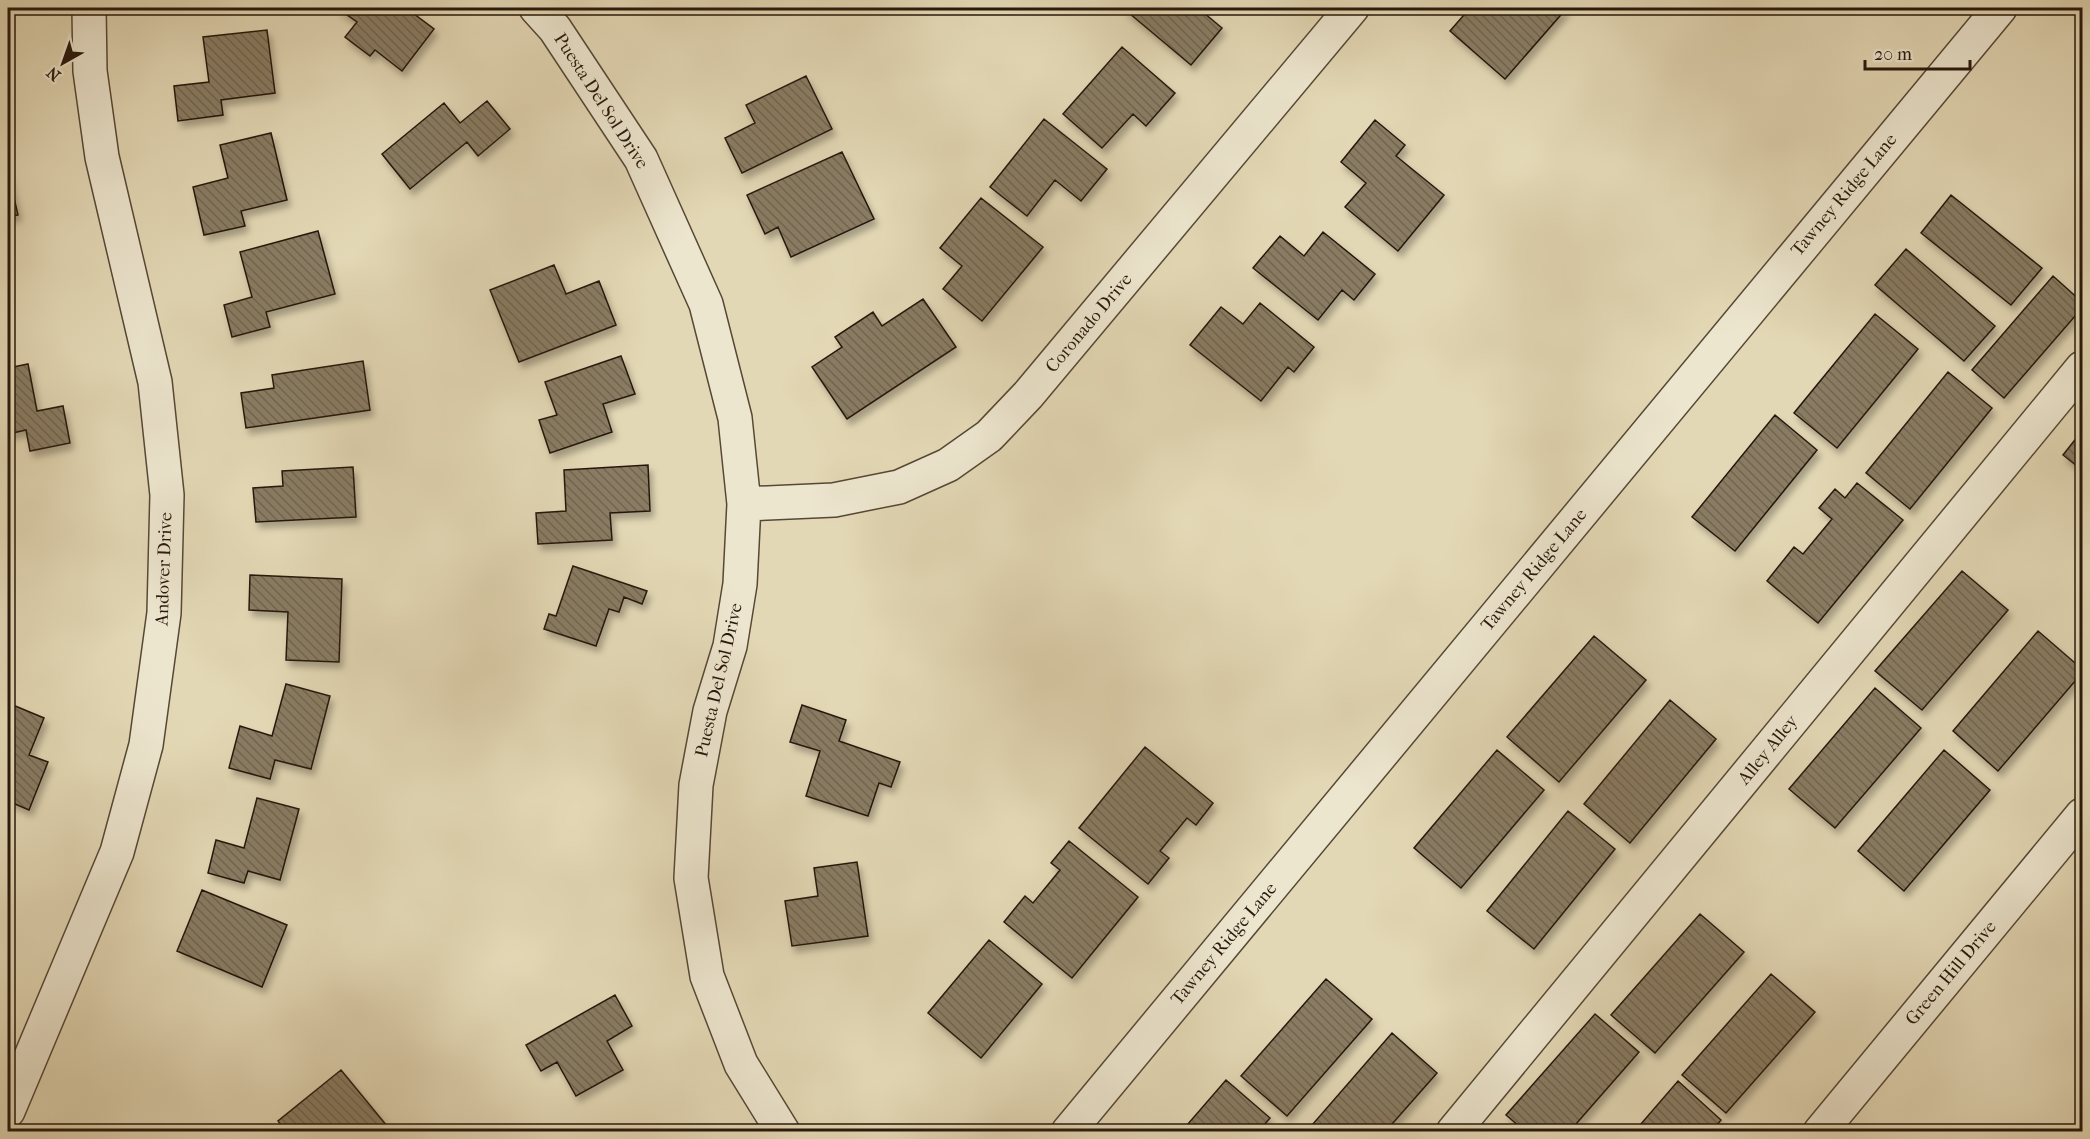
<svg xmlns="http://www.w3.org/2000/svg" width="2090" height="1139" font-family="'IM FELL French Canon',serif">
<defs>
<pattern id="building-back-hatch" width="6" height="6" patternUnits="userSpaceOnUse" patternTransform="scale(1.5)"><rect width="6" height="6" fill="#897c64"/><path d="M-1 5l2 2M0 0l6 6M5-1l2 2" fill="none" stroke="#706551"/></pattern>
<filter id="shadow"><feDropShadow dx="3.5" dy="6" stdDeviation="3" flood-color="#0004"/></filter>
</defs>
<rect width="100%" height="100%" fill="#e3d8b5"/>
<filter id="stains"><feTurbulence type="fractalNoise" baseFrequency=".00333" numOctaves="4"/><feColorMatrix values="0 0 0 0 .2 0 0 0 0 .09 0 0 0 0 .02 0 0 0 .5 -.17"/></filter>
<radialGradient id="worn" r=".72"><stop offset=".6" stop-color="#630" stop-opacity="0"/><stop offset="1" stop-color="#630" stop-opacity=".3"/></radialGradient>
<path fill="url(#building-back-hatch)" stroke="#27180c" stroke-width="1.5" filter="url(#shadow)" d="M 337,8 L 406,8 L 434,29 L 402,71 L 375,50 L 370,56 L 345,37 L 357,22 Z
M 1123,8 L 1198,8 L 1222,28 L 1191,65 Z
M 1470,8 L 1563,8 L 1566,9 L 1505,79 L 1450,31 Z
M 267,30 L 275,93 L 221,100 L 223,115 L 178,121 L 174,86 L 209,82 L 203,37 Z
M 1122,47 L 1175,93 L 1146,126 L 1133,114 L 1102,148 L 1063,114 Z
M 806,76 L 832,129 L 742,173 L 725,138 L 755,123 L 746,105 Z
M 487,101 L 510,129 L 478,156 L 467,142 L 410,189 L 382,154 L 444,103 L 460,123 Z
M 1044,119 L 1107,169 L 1081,201 L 1055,180 L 1027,216 L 990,187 Z
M 1375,120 L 1405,145 L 1396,156 L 1444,195 L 1398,251 L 1345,207 L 1366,183 L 1341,162 Z
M 271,133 L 287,200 L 241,211 L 245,226 L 204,235 L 193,187 L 228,178 L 220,145 Z
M 842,152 L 874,219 L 791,257 L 778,227 L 765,234 L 747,195 Z
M 8,172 L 18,215 L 8,217 Z
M 1951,195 L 2042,268 L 2011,305 L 1921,233 Z
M 981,198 L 1043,247 L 982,321 L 943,289 L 962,266 L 940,248 Z
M 318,231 L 335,294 L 266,312 L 270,327 L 232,337 L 224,305 L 252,297 L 240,252 Z
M 1323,232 L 1375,274 L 1354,300 L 1342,290 L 1318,320 L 1253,268 L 1280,236 L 1304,256 Z
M 1906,249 L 1995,326 L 1964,361 L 1875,285 Z
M 554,265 L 566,294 L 599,281 L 616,325 L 519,362 L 490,290 Z
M 2053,276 L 2082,302 L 2082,308 L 2004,398 L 1972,370 Z
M 923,299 L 956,347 L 847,419 L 812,367 L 842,347 L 835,337 L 873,312 L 882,326 Z
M 1260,303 L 1314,347 L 1294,372 L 1288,367 L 1261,401 L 1190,345 L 1221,307 L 1243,324 Z
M 1875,314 L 1918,349 L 1837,448 L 1794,413 Z
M 621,356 L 635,394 L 603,404 L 612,432 L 550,453 L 539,420 L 557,415 L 545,382 Z
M 363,361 L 370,410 L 246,428 L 241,393 L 274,388 L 272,375 Z
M 28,364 L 37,411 L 63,406 L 70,443 L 30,451 L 26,430 L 8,434 L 8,368 Z
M 1948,372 L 1992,408 L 1910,509 L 1866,473 Z
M 1775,415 L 1817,450 L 1735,551 L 1692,517 Z
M 2082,431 L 2082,470 L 2063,455 Z
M 648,465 L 650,511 L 610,513 L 612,540 L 538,544 L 536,513 L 566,511 L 564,470 Z
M 353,467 L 356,517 L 256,522 L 253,488 L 283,486 L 282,471 Z
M 1857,483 L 1903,520 L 1818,623 L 1767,581 L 1794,547 L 1803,554 L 1832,519 L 1819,508 L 1835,489 L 1845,498 Z
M 573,566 L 647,591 L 642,604 L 624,597 L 619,612 L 609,609 L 596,646 L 544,629 L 549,614 L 556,616 Z
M 1962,571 L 2008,610 L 1922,710 L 1875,671 Z
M 250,575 L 342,579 L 339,662 L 286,660 L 288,612 L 249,610 Z
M 2038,631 L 2082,669 L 2082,673 L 1998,771 L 1953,731 Z
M 1594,636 L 1646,680 L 1559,782 L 1507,737 Z
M 286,684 L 330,696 L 311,769 L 275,760 L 270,779 L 229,768 L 240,726 L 272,736 Z
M 1875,688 L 1921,728 L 1835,828 L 1789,789 Z
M 1670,700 L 1716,739 L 1630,843 L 1584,804 Z
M 8,703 L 44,718 L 29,755 L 48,762 L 29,810 L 8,801 L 8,720 L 10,715 L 8,714 Z
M 802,705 L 846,720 L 839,741 L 900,762 L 891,787 L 879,783 L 868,816 L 806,796 L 820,751 L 790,742 Z
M 1145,747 L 1213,803 L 1196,825 L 1187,818 L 1160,851 L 1169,858 L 1148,884 L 1079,828 Z
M 1497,750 L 1544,790 L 1461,888 L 1414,848 Z
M 1944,750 L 1990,790 L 1904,891 L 1858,851 Z
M 257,798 L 299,809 L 280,880 L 248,871 L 244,883 L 208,873 L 216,840 L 244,848 Z
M 1568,811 L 1615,849 L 1534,949 L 1487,911 Z
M 1069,841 L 1138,897 L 1072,978 L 1004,922 L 1025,896 L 1033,903 L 1060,870 L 1051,863 Z
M 857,862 L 868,936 L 792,946 L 785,901 L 818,896 L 814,868 Z
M 202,890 L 287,925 L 262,987 L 177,951 Z
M 1700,914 L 1744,952 L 1655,1053 L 1611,1015 Z
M 989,940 L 1042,984 L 981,1058 L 928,1013 Z
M 1771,974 L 1815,1012 L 1726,1113 L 1682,1075 Z
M 1326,979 L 1372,1019 L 1287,1116 L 1241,1076 Z
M 615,995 L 632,1026 L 607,1041 L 623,1070 L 576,1096 L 557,1062 L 541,1071 L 526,1045 Z
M 1595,1014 L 1639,1052 L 1569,1132 L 1526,1132 L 1506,1115 Z
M 1392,1033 L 1437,1073 L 1385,1132 L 1306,1132 Z
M 341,1070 L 392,1132 L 286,1132 L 278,1121 Z
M 1226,1080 L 1270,1118 L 1258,1132 L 1181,1132 Z
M 1678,1081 L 1721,1120 L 1711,1132 L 1634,1132 Z"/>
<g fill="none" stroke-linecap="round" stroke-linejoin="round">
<defs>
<path id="minor" d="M 536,8 L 555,29 L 641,159 L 706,304 L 735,418 L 744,504 L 740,584 L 730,646 L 710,711 L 696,785 L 691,878 L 707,976 L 741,1064 L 783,1132
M 744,504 L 834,500 L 899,487 L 948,465 L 989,436 L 1028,395 L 1352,8
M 8,1111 L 117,852 L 146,745 L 164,613 L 167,495 L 155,382 L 102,157 L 90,71 L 89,8
M 1453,1132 L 2082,368
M 1820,1132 L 2082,815"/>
<path id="tertiary" d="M 1068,1132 L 2000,8"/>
</defs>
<use href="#minor" stroke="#564836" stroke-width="36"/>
<use href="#tertiary" stroke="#564836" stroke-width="36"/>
<use href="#minor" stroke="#ede6cf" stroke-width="33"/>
<use href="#tertiary" stroke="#ede6cf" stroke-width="33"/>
</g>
<g text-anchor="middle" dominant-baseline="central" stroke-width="4.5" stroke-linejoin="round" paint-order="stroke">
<g font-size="18" fill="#27180c" stroke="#ede6cf">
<text transform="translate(601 101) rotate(57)">Puesta Del Sol Drive</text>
<text transform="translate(1844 195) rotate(-50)">Tawney Ridge Lane</text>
<text transform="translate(1089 323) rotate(-50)">Coronado Drive</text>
<text transform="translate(164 569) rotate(-88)">Andover Drive</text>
<text transform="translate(1534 570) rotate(-50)">Tawney Ridge Lane</text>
<text transform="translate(719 680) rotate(-77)">Puesta Del Sol Drive</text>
<text transform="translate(1768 750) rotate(-51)">Alley Alley</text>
<text transform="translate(1224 944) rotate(-50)">Tawney Ridge Lane</text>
<text transform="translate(1951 973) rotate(-50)">Green Hill Drive</text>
</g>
</g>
<rect width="2090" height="1139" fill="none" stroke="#e3d8b5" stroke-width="30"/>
<rect x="9" y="9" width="2072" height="1121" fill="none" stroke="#27180c" stroke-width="3"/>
<rect x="15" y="15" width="2060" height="1109" fill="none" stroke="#27180c" stroke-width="1.5"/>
<g transform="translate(63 63) rotate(220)" stroke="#ede6cf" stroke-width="4.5" paint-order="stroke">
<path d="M0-4.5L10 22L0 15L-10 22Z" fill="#27180c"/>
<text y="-9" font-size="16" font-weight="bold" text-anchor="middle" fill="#27180c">N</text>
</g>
<path d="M1865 60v9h105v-9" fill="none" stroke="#27180c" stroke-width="3"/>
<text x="1874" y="60" font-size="18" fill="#27180c" stroke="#ede6cf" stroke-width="4.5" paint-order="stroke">20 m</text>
<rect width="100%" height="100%" filter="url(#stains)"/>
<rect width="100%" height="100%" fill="url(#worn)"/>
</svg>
